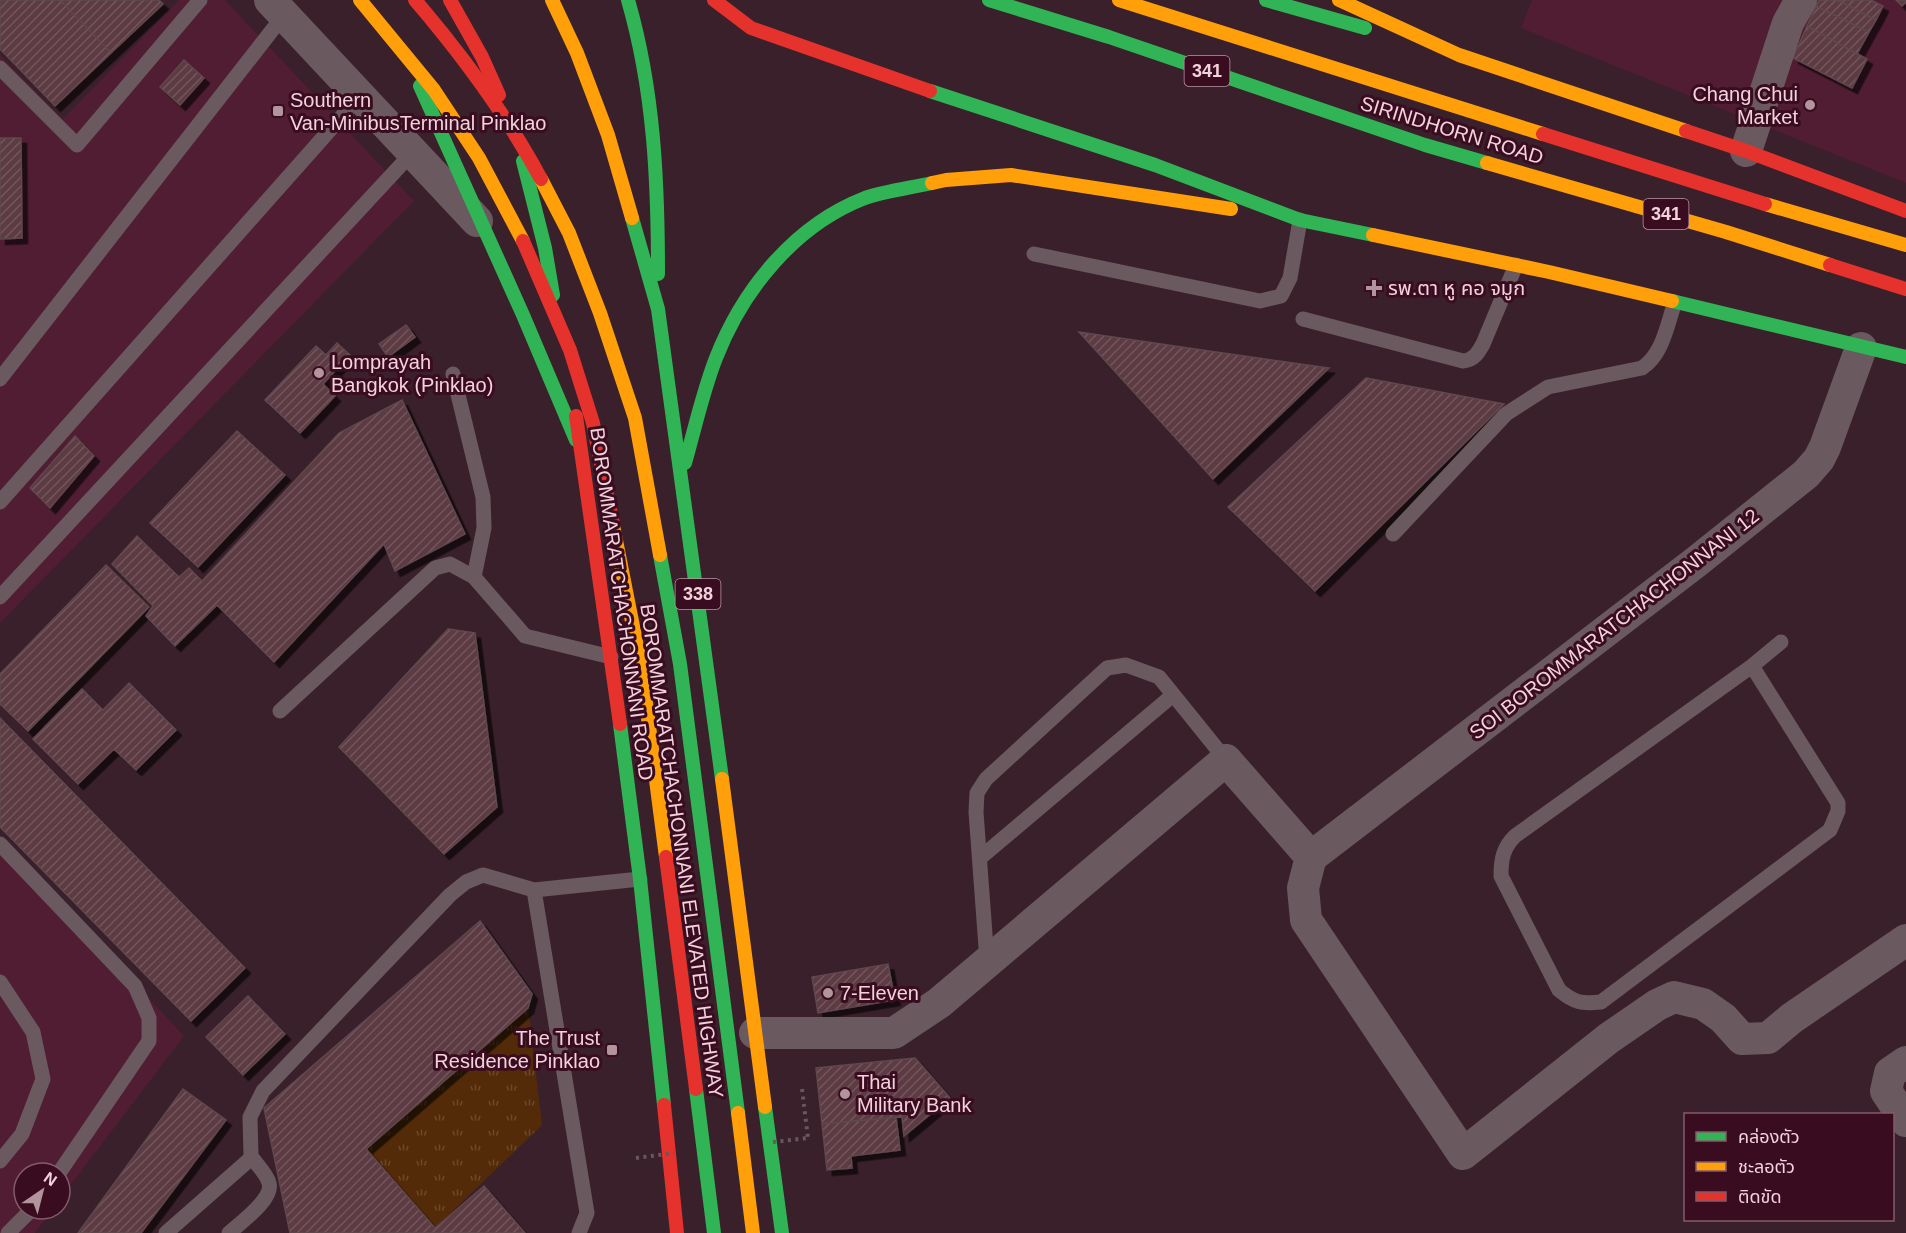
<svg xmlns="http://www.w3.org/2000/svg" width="1906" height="1233" font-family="Arial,'Noto Sans Thai',sans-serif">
<defs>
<pattern id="park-tufts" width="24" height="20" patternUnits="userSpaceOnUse" patternTransform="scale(1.5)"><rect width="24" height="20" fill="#532b08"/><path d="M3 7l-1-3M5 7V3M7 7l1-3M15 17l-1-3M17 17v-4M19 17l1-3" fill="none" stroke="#6c492b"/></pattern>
<pattern id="building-hatch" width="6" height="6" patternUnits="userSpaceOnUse" patternTransform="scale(1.5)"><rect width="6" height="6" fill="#5c3a43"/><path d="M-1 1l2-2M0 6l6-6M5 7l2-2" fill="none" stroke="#74565e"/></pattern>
<filter id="shadow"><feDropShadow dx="5.5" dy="5.5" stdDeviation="0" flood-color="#0009"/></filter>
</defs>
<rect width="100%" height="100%" fill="#3a202b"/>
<path fill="#501d32" d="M 179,0 L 225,0 L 414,201 L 0,623 L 0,55 L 63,119 Z
M 1532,0 L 1906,0 L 1906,183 L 1521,28 Z
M 0,838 L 184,1036 L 60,1199 L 60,1173 L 24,1173 L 24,1209 L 53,1209 L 35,1233 L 0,1233 Z"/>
<path fill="url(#park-tufts)" d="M 528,1008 L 542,1125 L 435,1228 L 366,1149 Z"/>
<path fill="url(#building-hatch)" stroke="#5e484d" stroke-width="1.5" filter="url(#shadow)" d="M 0,0 L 60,0 L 111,53 L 55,106 L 0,49 Z
M 60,0 L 159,0 L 163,4 L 111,53 Z
M 1819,0 L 1837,0 L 1876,20 L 1869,32 L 1816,6 Z
M 1837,0 L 1871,0 L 1883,6 L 1876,20 Z
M 1896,0 L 1906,0 L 1906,2 L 1902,6 Z
M 1816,6 L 1869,32 L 1857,54 L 1807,26 Z
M 1807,26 L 1867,59 L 1852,88 L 1793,58 Z
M 184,60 L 204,78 L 180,105 L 160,87 Z
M 0,138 L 21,138 L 22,238 L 0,239 Z
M 406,325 L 415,337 L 388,357 L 379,344 Z
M 1079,332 L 1202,350 L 1329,368 L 1213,479 Z
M 337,343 L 350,355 L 323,384 L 335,396 L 300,433 L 265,400 L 316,346 L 326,355 Z
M 1366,378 L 1504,404 L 1315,591 L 1228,507 Z
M 402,400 L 465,534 L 395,571 L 384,544 L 274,662 L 217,605 L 175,646 L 146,616 L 153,606 L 112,564 L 137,536 L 179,577 L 189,568 L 202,581 L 339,433 Z
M 237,431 L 285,475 L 198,567 L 150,523 Z
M 75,436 L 94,456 L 50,508 L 30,488 Z
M 106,565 L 149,607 L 28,731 L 0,704 L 0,674 Z
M 448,629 L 475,633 L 497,807 L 444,854 L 339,747 Z
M 129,683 L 176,730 L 136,770 L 114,749 L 78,784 L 33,739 L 82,689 L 103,710 Z
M 0,718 L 245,968 L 191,1021 L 0,827 Z
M 480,921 L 532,994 L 528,1008 L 366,1149 L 435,1228 L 484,1186 L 525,1233 L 290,1233 L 264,1108 Z
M 888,964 L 895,1000 L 818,1013 L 812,977 Z
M 248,996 L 285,1034 L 243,1075 L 206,1037 Z
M 915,1058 L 950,1098 L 904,1136 L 902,1117 L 822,1124 L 816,1068 Z
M 183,1089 L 226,1120 L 141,1233 L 78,1233 Z
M 896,1117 L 900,1150 L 851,1156 L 852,1168 L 827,1170 L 822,1124 Z"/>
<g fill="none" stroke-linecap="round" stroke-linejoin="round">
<path stroke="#69575e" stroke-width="4" stroke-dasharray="3 4.5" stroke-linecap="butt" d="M 802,1089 L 808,1138"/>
<path stroke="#6a595f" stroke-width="15" d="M 0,68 L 77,145 L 200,0
M 1034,254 L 1260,301 L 1281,296 L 1290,278 L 1300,220
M 1303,319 L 1463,361 C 1474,360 1478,353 1483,344 L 1516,265
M 453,374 L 483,497 L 484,528 L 474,577
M 0,379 L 284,15
M 0,502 L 360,96
M 1393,534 L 1506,414 L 1548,387 L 1642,368 C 1663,354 1667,325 1675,302
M 0,597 L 413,152
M 1752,666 L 1838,803 L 1838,811 L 1830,830 L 1601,1002 C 1581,1004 1575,1003 1559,990 L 1501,876 C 1501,859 1503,848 1515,836 L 1752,666 L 1781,642
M 280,711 L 435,568 L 450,564 L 474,577 L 525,636 L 611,657
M 0,844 L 135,986 L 149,1018 L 149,1041 L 59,1173
M 980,858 L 1173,695
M 534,890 L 587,1213 L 579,1233
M 987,961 L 976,812 L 977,793 L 986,779 L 1107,668 L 1126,665 L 1159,677 L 1226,760
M 0,982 L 33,1032 L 43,1079 L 22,1134 L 0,1161
M 8,1233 L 32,1209
M 166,1233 L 249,1160 L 251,1156 L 250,1117 L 263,1091 L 450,895 L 466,882 L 483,875 L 534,890 L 640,879
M 229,1233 C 240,1223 274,1199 269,1183 C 267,1174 256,1164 251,1156"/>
<path stroke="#6a595f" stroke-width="32" d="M 270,0 L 477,221
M 1746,151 L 1788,23 L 1801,0
M 1311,857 L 1696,562 L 1806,474 L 1819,459 L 1825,447 L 1861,348
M 755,1033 L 894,1033 L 939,1003 L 1226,760 L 1311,857 L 1303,888 L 1306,920 L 1463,1154 L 1609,1038 L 1657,1005 L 1674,997 L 1703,1004 L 1723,1018 L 1742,1039 L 1768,1038 L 1792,1018 L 1906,940
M 1906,1062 L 1890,1073 L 1886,1091 L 1906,1121"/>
<path stroke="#30b455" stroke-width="14" d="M 628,0 C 654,90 658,181 658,274
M 989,0 L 1109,37 L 1425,145 L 1487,163
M 1266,0 L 1365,28
M 420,86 L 523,315 L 576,440
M 930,91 L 1155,165 L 1300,220 L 1373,235
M 523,161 L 545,248 L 553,295
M 632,218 L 658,309 L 722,779
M 1672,301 L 1906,357
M 685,463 C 695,428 703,391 716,358 C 743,289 795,225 865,198 C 886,191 910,188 932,183
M 620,724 L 640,879 L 664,1105
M 765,1107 L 782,1233"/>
<path stroke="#ff9f0a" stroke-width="14" d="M 552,0 L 577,53 L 608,135 L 632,218
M 1119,0 L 1543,134
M 1339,0 L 1459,55 L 1686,131
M 1487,163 L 1726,232 L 1830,265
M 932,183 L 946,180 L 1011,175 L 1231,209
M 1765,204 L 1906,245
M 1373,235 L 1549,272 L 1672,301
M 722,779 L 765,1107"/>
<path stroke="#e5322d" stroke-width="14" d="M 450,0 L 482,57 L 499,95
M 714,0 L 751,28 L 930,91
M 1686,131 L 1746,151 L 1906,211
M 1543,134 L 1765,204
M 1830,265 L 1906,289
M 576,416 L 620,724
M 664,1105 L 677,1233"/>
<path stroke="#69575e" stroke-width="4" stroke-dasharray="3 4.5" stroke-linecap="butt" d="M 773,1142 L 808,1138
M 636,1158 L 674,1153"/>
<path stroke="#30b455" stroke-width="14" d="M 660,555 L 680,664 L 738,1113
M 696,1089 L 714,1233"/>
<path stroke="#ff9f0a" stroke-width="14" d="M 360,0 L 434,90 L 479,158 L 523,241
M 541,179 L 569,233 L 600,313 L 635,418 L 660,555
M 612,520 L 642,672 L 666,857
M 738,1113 L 753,1233"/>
<path stroke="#e5322d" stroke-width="14" d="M 415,0 C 462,55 506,114 541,179
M 523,241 L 570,350 L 593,423 L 612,520
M 666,857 L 696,1089"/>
</g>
<g fill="#b2949d" stroke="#3a0c20" stroke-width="2">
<circle cx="1810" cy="105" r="6"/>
<rect x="272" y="105" width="12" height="12" rx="3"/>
<path d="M1371 279h6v6h6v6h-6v6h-6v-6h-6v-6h6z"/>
<circle cx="319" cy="373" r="6"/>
<circle cx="828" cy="993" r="6"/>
<rect x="606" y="1044" width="12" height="12" rx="3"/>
<circle cx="845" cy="1094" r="6"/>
</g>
<g text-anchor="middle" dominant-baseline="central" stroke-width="6" stroke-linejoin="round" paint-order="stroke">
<g fill="#3a0c20" stroke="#bb97a3" stroke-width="1.5">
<rect x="1184.5" y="56" width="45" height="30" rx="4.5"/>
<rect x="1643.5" y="199" width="45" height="30" rx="4.5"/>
<rect x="675.5" y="579" width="45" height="30" rx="4.5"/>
</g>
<g font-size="18" font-weight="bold" fill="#f2d2db">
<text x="1207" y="71">341</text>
<text x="1666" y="214">341</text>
<text x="698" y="594">338</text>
</g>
<g font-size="20" fill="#f2d2db" stroke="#3a0c20" text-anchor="start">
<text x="1798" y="94" text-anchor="end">Chang Chui<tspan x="1798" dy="23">Market</tspan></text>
<text x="290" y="100">Southern<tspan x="290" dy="23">Van-MinibusTerminal Pinklao</tspan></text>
<text x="1388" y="288">รพ.ตา หู คอ จมูก</text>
<text x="331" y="362">Lomprayah<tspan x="331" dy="23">Bangkok (Pinklao)</tspan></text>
<text x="840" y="993">7-Eleven</text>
<text x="600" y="1038" text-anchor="end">The Trust<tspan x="600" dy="23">Residence Pinklao</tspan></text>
<text x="857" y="1082">Thai<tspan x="857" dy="23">Military Bank</tspan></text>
</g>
<g font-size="20" fill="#f2d2db" stroke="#3a0c20">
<text transform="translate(1452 130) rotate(17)">SIRINDHORN ROAD</text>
<text transform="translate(622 604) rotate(82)">BOROMMARATCHACHONNANI ROAD</text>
<text transform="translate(1614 624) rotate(-38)">SOI BOROMMARATCHACHONNANI 12</text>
<text transform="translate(682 851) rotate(82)">BOROMMARATCHACHONNANI ELEVATED HIGHWAY</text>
</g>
</g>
<rect x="1684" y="1113" width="210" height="108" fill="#3a0c20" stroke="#845b6b" stroke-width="1.5"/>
<rect x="1696" y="1132" width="30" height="9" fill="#30b455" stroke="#845b6b" stroke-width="1.5"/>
<text x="1738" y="1143" font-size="18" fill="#f2d2db">คล่องตัว</text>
<rect x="1696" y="1162" width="30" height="9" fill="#ff9f0a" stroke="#845b6b" stroke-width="1.5"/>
<text x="1738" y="1173" font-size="18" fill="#f2d2db">ชะลอตัว</text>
<rect x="1696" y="1192" width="30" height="9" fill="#e5322d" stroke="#845b6b" stroke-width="1.5"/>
<text x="1738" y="1203" font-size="18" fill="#f2d2db">ติดขัด</text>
<g transform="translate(42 1191) rotate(35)"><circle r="28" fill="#3a0c20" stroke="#845b6b" stroke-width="1.5"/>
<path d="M0-4.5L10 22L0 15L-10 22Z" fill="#b2949d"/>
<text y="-9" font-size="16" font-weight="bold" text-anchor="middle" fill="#f2d2db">N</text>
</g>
</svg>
